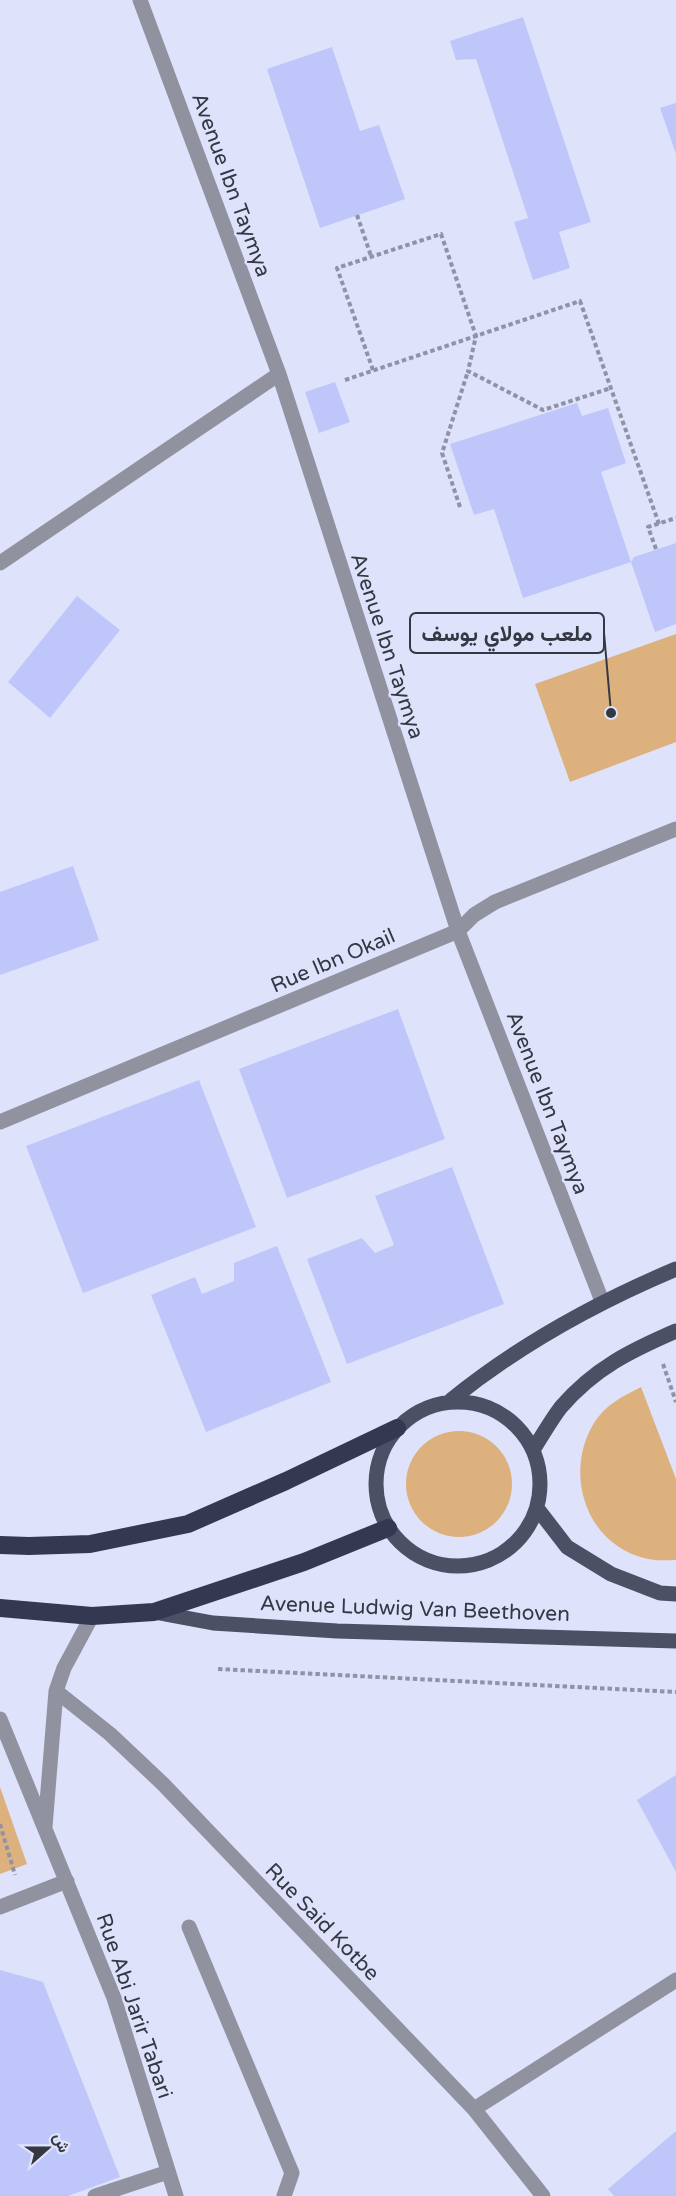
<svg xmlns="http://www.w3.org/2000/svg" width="676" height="2196" font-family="'Varela Round',Vazirmatn,sans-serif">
<rect width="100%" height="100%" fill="#dee2fb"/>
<path fill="#ddb17d" d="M 676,634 L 676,742 L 570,782 L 535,684 Z
M 641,1387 L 676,1479 L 676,1560 C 667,1560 657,1561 648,1559 C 586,1546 563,1474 594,1423 C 605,1405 623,1396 641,1387 Z
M406 1484a53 53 0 1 1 106 0a53 53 0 1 1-106 0Z
M 0,1787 L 27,1864 L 0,1874 Z"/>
<path fill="#bfc7fa" d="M 523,17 L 591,222 L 559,232 L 570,268 L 533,280 L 514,222 L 528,218 L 476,59 L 456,60 L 450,41 Z
M 332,47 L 360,131 L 379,125 L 405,199 L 320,228 L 267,69 Z
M 676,103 L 676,154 L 660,108 Z
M 335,382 L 350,422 L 319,433 L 305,392 Z
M 577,403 L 582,416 L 608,408 L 626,463 L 601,472 L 631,562 L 523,598 L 494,509 L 474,515 L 450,444 Z
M 676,543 L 676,624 L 655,632 L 631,562 L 634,557 Z
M 77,596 L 120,630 L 50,718 L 8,682 Z
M 73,866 L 99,940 L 0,975 L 0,892 Z
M 398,1009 L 445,1139 L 287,1198 L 239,1069 Z
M 199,1080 L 256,1227 L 83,1293 L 26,1146 Z
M 452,1167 L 504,1304 L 347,1364 L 307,1259 L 362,1238 L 375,1253 L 394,1245 L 375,1196 Z
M 277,1246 L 331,1382 L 206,1432 L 151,1295 L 195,1277 L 202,1294 L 234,1281 L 234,1263 Z
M 676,1775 L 676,1872 L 637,1800 Z
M 0,1970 L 43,1982 L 120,2177 L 68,2196 L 0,2196 Z
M 676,2131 L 676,2196 L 614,2196 L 608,2189 Z"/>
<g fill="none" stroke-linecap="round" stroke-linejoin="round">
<path stroke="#9093a6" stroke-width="4" stroke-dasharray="4.5 3" stroke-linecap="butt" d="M 357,215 L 371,256
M 373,370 L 337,268 L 441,234 L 476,336 L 468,371 L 543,410 L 611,388
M 345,380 L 580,301 L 659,524
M 460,507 L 442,453 L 468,371
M 656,549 L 648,527 L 676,518
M 663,1364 L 676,1402
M 218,1669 L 676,1692
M 0,1824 L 15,1875"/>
<path stroke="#90929f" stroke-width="15" d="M 140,0 L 279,374 L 458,931 L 602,1301
M 0,563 L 279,374
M 0,1122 L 458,931 L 474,915 L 495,902 L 676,829
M 56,1691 L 110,1734 L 163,1784 L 474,2109 L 543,2196
M 0,1719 L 114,1998 L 176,2196
M 45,1827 L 56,1691 L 64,1668 L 92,1616
M 0,1907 L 67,1881
M 189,1927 L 292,2173 L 284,2196
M 474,2109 L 676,1980
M 95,2196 L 168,2172"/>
<path stroke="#4c5065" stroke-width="15" d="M 451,1400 C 519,1345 595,1303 676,1269
M376 1484a82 82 0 1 1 164 0a82 82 0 1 1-164 0Z
M 533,1450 C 542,1436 551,1420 561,1407 C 595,1368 630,1351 676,1331
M 537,1508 L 567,1547 L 611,1574 L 660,1593 L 676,1594
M 154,1612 L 213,1623 L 337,1631 L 676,1641"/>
<path stroke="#353851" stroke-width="18" d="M 0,1545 L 29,1546 L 90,1544 L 188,1524 L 286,1481 L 397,1428
M 0,1608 L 92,1616 L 154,1612 L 304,1562 L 388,1528"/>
</g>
<g text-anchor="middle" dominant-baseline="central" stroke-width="5" stroke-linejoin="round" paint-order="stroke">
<g font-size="21" fill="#353743" stroke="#dee2fb">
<text transform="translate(231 185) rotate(70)">Avenue Ibn Taymya</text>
<text transform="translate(387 646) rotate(72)">Avenue Ibn Taymya</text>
<text transform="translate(333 961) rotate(-23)">Rue Ibn Okail</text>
<text transform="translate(547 1103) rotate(69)">Avenue Ibn Taymya</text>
<text transform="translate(415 1609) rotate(2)">Avenue Ludwig Van Beethoven</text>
<text transform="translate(322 1922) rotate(46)">Rue Said Kotbe</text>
<text transform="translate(134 2006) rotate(71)">Rue Abi Jarir Tabari</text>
</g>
</g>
<path fill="none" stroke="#353743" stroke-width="2" d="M611 713L604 633"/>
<circle fill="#353743" stroke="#dee2fb" stroke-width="2" cx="611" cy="713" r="6"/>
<rect fill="#dee2fb" stroke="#353743" stroke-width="2" x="410" y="613" width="194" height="40" rx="6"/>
<g font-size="22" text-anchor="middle" font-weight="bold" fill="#353743">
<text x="507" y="641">ملعب مولاي يوسف</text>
</g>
<g transform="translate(48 2148) rotate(69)" stroke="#dee2fb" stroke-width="4.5" paint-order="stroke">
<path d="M0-4.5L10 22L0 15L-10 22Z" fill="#353743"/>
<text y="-9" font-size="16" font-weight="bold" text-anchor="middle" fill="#353743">ش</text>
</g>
</svg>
